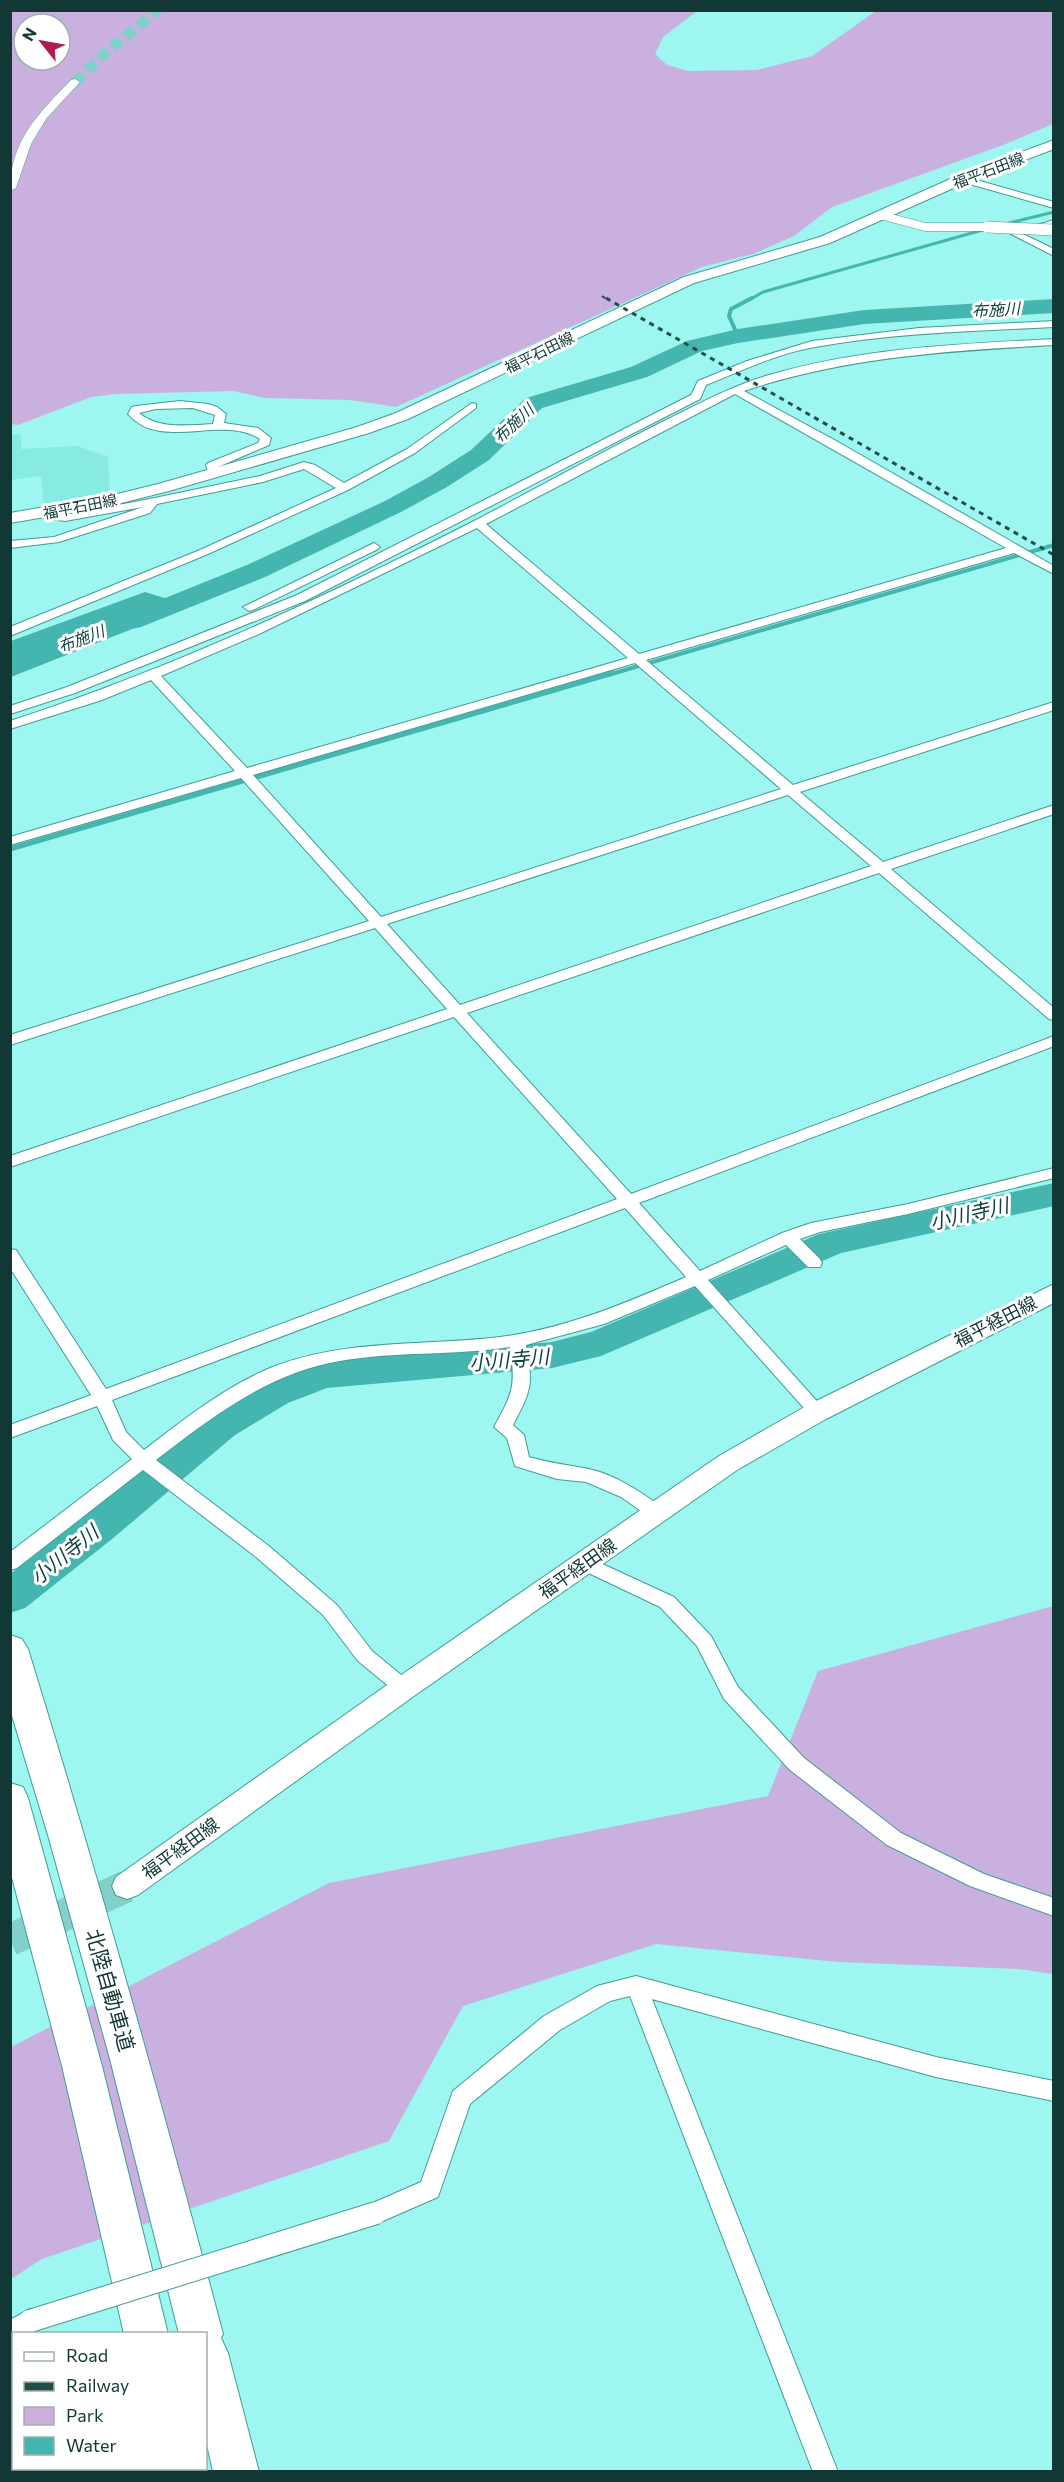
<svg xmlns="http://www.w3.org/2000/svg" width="1064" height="2482" font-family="Commissioner,'Noto Sans JP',sans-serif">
<rect width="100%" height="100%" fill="#9df6ef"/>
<path fill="#87ebe4" d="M 21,434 L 21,449 L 77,446 L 108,457 L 110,495 L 44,508 L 41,476 L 11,480 L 10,435 Z"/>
<path fill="#cab0df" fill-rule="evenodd" d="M 11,11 L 697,11 L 663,37 L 655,54 L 667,65 L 689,71 L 757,70 L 812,56 L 876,11 L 1053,11 L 1053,124 L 1003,145 L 832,207 L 794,236 L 753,254 L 702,267 L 396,407 L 350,400 L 265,398 L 234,391 L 115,394 L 91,397 L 18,425 L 11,424 ZM 24,24 L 60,24 L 60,60 L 24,60 Z
M 1053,1606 L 1053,1974 L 1019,1969 L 838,1962 L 656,1944 L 463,2006 L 389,2141 L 42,2259 L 11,2279 L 11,2047 L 329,1883 L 768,1796 L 818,1671 Z"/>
<path fill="#45b6af" d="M 145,592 L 190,606 L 11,677 L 11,641 Z"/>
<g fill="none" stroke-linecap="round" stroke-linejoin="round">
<path stroke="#45b6af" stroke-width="3" d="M 1005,224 L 1054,212
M 749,300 L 763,292 L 986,229"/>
<path stroke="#45b6af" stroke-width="4" d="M 738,336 L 729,316 L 731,309 L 752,298
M 608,675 L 1054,545"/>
<path stroke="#45b6af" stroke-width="5" d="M 10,849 L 613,673"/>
<path fill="#45b6af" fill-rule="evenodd" d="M 1054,299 L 1054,313 L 864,324 L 738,343 L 702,351 L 647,377 L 542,408 L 489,460 L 447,487 L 401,512 L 265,577 L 141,627 L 132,629 L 123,627 L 119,621 L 123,615 L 247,565 L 383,502 L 429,477 L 471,450 L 526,398 L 631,367 L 687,341 L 738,329 L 864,310 Z
M 1054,1183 L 1054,1206 L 841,1253 L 601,1356 L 552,1368 L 327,1388 L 288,1403 L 235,1435 L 112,1539 L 25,1608 L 10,1613 L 10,1574 L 84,1517 L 207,1415 L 260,1383 L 324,1362 L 552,1342 L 591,1332 L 819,1234 Z"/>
<path stroke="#81d0ca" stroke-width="11" stroke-dasharray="11 6" stroke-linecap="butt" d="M 75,82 L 104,54 L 158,10"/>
<path stroke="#81d0ca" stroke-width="32" stroke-dasharray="32 16" stroke-linecap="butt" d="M 10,1940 L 127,1886"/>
<defs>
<path id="minor" d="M 962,176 L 1054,202 L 1054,208 L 959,181 L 957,179 Z
M 1054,220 L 1054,226 L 1023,234 L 1054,249 L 1054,256 L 1009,233 Z
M 1054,321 L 1054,327 C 974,331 893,333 815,347 C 778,353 741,371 706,385 L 700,399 L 305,601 L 75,693 L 10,714 L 10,706 L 67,687 L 297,595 L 691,395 L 698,381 L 747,361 L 812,341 L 919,328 Z
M 1054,339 L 1054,345 C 948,351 845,357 744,391 L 838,442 L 1054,566 L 1054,574 L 1014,553 L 646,660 L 793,785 L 1054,702 L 1054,710 L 800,792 L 883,862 L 1054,805 L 1054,814 L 891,869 L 1054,1008 L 1054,1020 L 1049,1019 L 879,873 L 467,1013 L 631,1194 L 1054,1036 L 1054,1046 L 639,1203 L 700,1271 L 782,1233 L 811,1223 L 908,1204 L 1054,1168 L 1054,1178 L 908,1214 L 820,1232 L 800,1239 L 820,1259 L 822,1263 L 820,1267 L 808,1267 L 786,1245 L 708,1280 L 823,1408 L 826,1412 L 823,1416 L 817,1418 L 811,1416 L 695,1286 L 604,1324 L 526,1345 C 533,1385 532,1389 513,1425 L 524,1435 L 529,1457 C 549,1463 568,1465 589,1469 C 616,1475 641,1492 663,1508 L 666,1513 L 663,1518 L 657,1520 L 651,1518 L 621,1497 L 586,1482 L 557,1479 L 515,1466 L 507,1438 L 494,1427 C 513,1392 516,1387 510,1347 C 453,1356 396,1351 340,1361 C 268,1373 212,1417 156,1460 L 270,1547 L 337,1605 L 372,1651 L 411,1683 L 414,1688 L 411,1693 L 404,1696 L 397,1693 L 358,1661 L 323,1615 L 256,1557 L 143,1470 L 17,1568 L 10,1570 L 10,1552 L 132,1459 L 113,1440 L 97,1406 L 10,1438 L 10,1425 L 91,1395 L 10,1268 L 10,1249 L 16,1250 L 106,1389 L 617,1199 L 454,1017 L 10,1167 L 10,1156 L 447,1009 L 375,928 L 10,1045 L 10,1035 L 369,921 L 241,778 L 10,845 L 10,837 L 235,771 L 151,680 L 102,700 L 10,729 L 10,721 C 171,669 325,597 476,520 C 539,487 602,452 666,420 C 700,403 732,386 769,375 C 861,348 958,344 1054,339 ZM 735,394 L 1006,548 L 639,654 L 486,524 ZM 477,528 L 628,658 L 247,768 L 161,676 L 259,634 ZM 635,663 L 781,789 L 381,917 L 253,775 ZM 788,795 L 871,866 L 460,1005 L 387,924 ZM 625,1208 L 686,1277 C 626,1303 565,1329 500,1337 C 424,1346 348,1339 275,1366 C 227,1385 184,1419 144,1450 L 126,1432 L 112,1400 Z
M 180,401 L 208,404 L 217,407 L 226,414 L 224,423 L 258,428 L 271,438 L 269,445 L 218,467 L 217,476 L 209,476 L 206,465 L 208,463 L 258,443 L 260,439 C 221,414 161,452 128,414 L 132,407 L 136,406 ZM 193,408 L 215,415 L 213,424 C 188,425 160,430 139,413 L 156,409 Z
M 472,403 L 476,404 L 476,408 L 415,453 L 348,490 L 208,554 L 10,636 L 10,627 L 200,550 L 336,488 L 304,469 L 263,482 L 157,504 L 150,513 L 59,542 L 10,548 L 10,541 L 54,537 L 143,507 L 65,521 L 37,517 L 37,513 L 65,515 L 145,500 L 260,476 L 304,462 L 315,465 L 344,483 L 407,449 Z
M 374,543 L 380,547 L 378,549 L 253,610 L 249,611 L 243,607 Z
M 585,1556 L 674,1597 L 711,1636 L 738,1687 L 804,1758 L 901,1833 L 984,1874 L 1054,1898 L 1054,1916 L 970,1886 L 887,1845 L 790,1770 L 724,1699 L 697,1646 L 660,1607 L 578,1568 L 576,1563 L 578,1558 Z
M 636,1976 L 936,2057 L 1054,2081 L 1054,2101 L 936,2077 L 652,1999 L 838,2472 L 813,2472 L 630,1996 L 610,2001 L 560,2030 L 470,2104 L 438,2197 L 376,2224 L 368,2221 L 364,2213 L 368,2205 L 421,2182 L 453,2091 L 544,2016 L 597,1986 Z
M 30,2309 L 38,2313 L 42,2321 C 36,2335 28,2334 14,2334 L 14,2345 L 10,2346 L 10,2320 Z"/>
<path id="tertiary" d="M 75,79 L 80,82 L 46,119 L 31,144 L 16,188 L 10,191 C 10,141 38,114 71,80 Z
M 884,212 L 925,223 L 987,223 L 993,227 L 987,231 L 925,231 L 880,219 L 880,213 Z"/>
<path id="secondary" d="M 1054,140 L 1054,149 L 967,182 L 830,243 L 694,283 L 408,419 L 369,433 L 169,491 L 109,506 L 10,523 L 10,513 L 109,496 L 158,484 L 357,427 L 396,413 L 684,277 L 820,237 L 957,176 Z
M 1054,1284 L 1054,1303 L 826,1419 L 737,1470 L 414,1696 L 138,1895 L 127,1899 L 116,1895 L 112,1886 L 116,1877 L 394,1680 L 719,1456 L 808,1405 Z"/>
<path id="motorway" d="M 10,1635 L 22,1639 L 28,1649 C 98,1876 162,2104 223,2334 L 221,2338 L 228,2353 L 259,2472 L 213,2472 L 206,2440 L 206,2334 L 179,2334 L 110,2059 L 48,1835 L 10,1709 Z
M 10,1783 L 23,1787 L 28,1798 L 102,2066 L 168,2334 L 124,2334 L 62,2066 L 10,1870 Z
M 156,2468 L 202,2468 L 203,2472 L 157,2472 Z"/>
</defs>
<use href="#minor" stroke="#409c96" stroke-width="2"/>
<use href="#tertiary" stroke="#409c96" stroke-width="1"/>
<use href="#secondary" stroke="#409c96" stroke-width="2"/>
<use href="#motorway" stroke="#409c96" stroke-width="2"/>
<use href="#minor" fill="#fff" fill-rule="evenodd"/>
<use href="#tertiary" fill="#fff" fill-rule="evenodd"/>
<use href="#secondary" fill="#fff" fill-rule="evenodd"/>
<use href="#motorway" fill="#fff" fill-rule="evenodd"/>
<path stroke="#214e4b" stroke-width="2" stroke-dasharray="4 4" stroke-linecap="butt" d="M 602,296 L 608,300"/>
<path stroke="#214e4b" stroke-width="3" stroke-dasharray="5 5" stroke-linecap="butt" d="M 606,298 L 1054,555"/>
<defs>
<path id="minor-bridge" d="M 30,2321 L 376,2213"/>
<path id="tertiary-bridge" d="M 987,227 L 1054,230"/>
</defs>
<use href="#minor-bridge" stroke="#409c96" stroke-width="24" stroke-linecap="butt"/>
<use href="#tertiary-bridge" stroke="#409c96" stroke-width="12" stroke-linecap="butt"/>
<use href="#minor-bridge" stroke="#fff" stroke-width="22"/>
<use href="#tertiary-bridge" stroke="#fff" stroke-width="11"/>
</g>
<g text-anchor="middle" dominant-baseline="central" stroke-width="6" stroke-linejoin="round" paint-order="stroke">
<g font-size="15" fill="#113835" stroke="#fff">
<text transform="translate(988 170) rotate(-21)">福平石田線</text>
<text transform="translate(539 352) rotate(-26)">福平石田線</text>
<text transform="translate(80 506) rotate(-11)">福平石田線</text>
</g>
<g font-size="16" font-style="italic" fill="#0e423f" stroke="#fff">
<text transform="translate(996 309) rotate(-3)">布施川</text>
<text transform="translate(513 423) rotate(-43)">布施川</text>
<text transform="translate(81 638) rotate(-21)">布施川</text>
</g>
<g font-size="18" fill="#113835" stroke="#fff">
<text transform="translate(995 1321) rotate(-27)">福平経田線</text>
<text transform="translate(577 1568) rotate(-35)">福平経田線</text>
<text transform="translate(180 1848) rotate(-36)">福平経田線</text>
</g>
<g font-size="20" font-style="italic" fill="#0e423f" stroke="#fff">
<text transform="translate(969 1213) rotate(-13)">小川寺川</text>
<text transform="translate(509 1359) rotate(-5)">小川寺川</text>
<text transform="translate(64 1554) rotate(-39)">小川寺川</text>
</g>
<g font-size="21" fill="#113835" stroke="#fff">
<text transform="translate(111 1990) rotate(74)">北陸自動車道</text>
</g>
</g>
<rect width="1064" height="2482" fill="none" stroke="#113835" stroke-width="24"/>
<rect x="12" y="2332" width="195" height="138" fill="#ffffff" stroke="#a0afae" stroke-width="1.5"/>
<rect x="24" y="2352" width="30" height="9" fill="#ffffff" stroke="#a0afae" stroke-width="1.5"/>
<text x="66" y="2362" font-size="18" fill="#113835">Road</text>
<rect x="24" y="2382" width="30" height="9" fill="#214e4b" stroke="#a0afae" stroke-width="1.5"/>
<text x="66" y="2392" font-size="18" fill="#113835">Railway</text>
<rect x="24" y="2407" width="30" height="18" fill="#cab0df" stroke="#a0afae" stroke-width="1.5"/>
<text x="66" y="2422" font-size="18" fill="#113835">Park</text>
<rect x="24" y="2437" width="30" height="18" fill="#45b6af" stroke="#a0afae" stroke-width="1.5"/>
<text x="66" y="2452" font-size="18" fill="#113835">Water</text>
<g transform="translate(42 42) rotate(301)"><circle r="28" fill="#ffffff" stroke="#a0afae" stroke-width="1.5"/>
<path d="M0-4.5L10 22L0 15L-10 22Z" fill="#af1d4c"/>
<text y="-9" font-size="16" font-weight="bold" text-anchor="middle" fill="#113835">N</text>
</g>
</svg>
